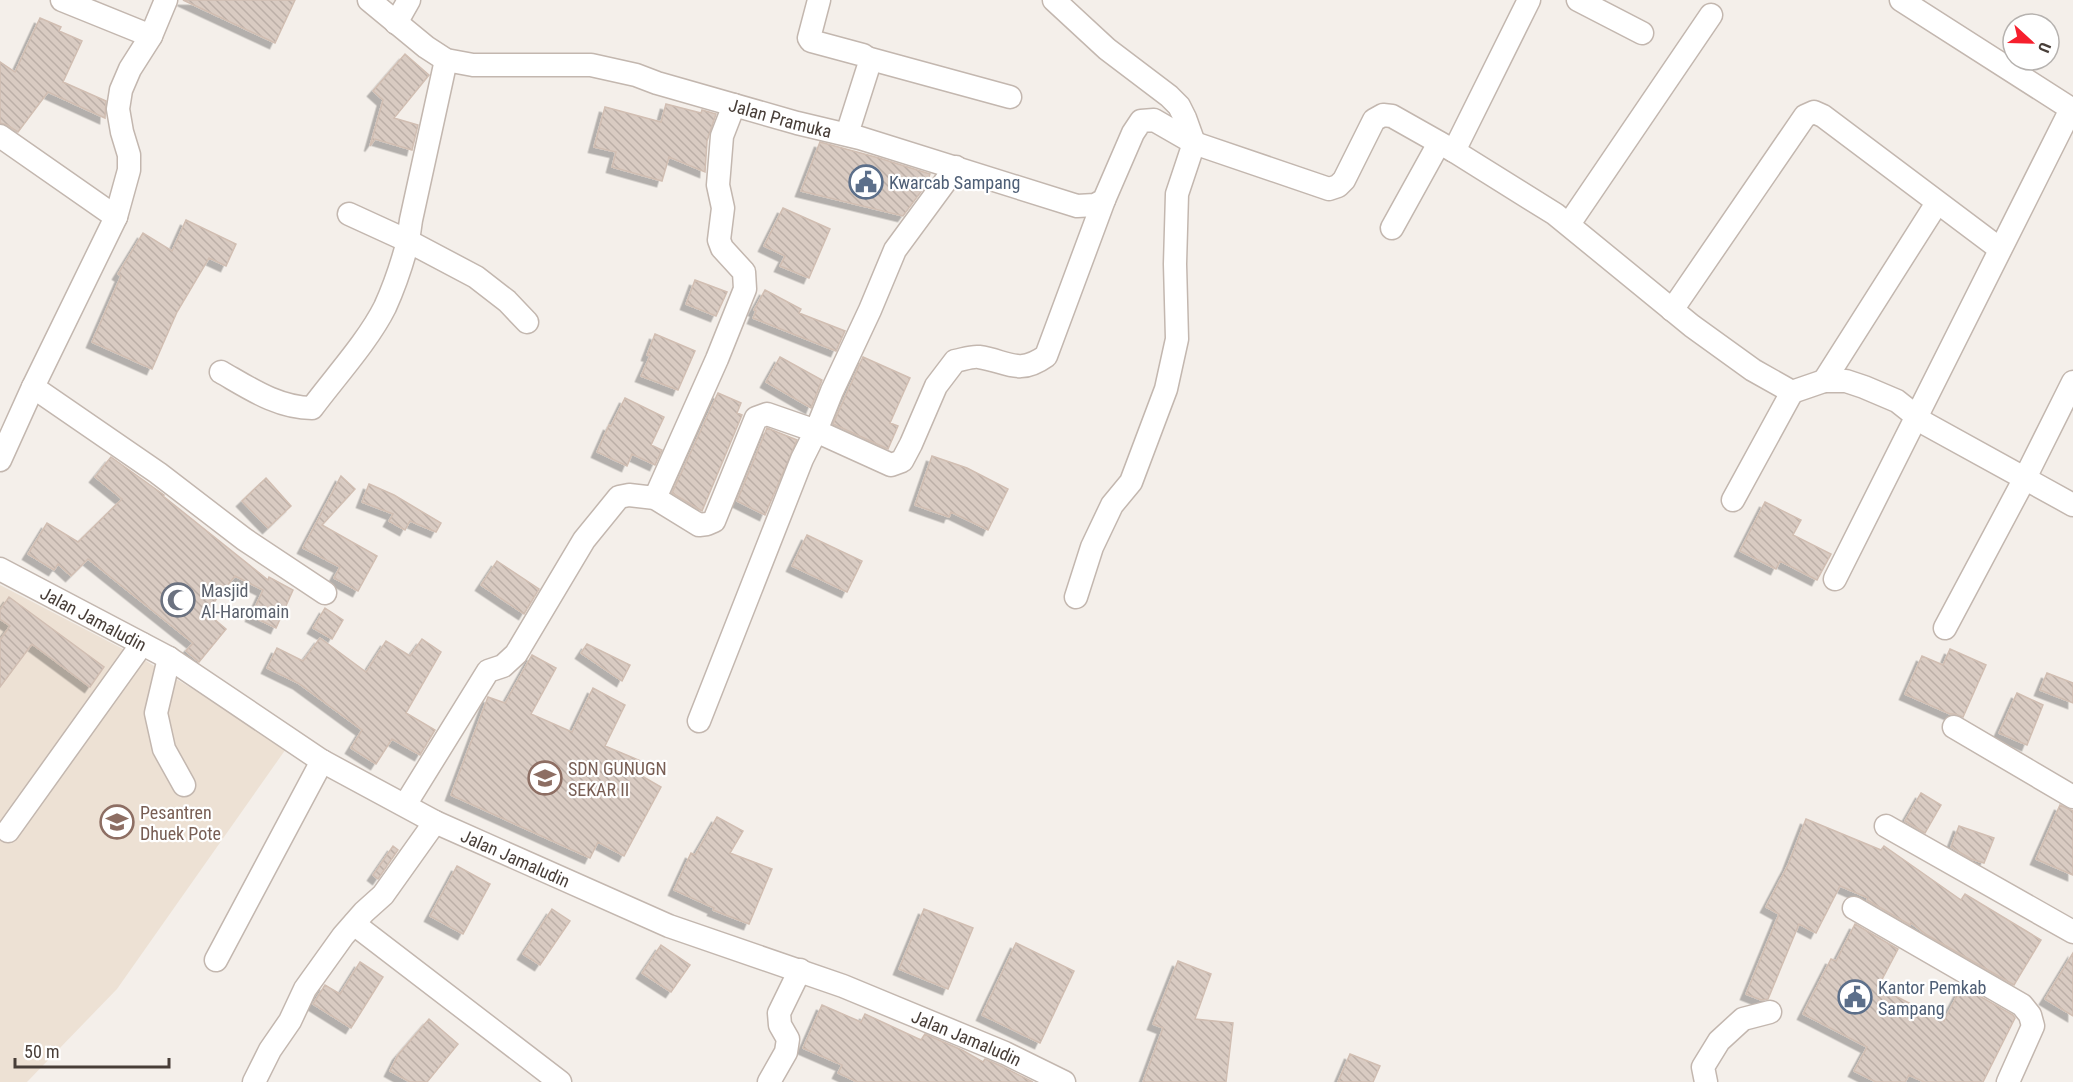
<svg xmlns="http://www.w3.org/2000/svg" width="2073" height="1082" font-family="'Roboto Condensed',sans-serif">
<defs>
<pattern id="building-back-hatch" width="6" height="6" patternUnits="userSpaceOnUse" patternTransform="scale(1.5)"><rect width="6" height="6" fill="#d9cbc2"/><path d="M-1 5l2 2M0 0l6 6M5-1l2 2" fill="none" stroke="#bcafa7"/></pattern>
<filter id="shadow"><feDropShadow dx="-5.5" dy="5.5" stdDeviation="0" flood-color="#0004"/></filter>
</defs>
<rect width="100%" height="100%" fill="#f4efea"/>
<path fill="#ede1d4" d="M 0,585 L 146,661 L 288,746 L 117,989 L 27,1082 L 0,1082 Z"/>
<path fill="url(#building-back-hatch)" stroke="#d1beb2" stroke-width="1.5" filter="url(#shadow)" d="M 183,0 L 295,0 L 275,43 Z
M 40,18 L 61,27 L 59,31 L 82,41 L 63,82 L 106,101 L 105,118 L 48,92 L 18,132 L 7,125 L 0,123 L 0,62 L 15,72 Z
M 405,54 L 429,75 L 394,118 L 418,125 L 412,150 L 375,139 L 370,146 L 383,100 L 373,91 Z
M 666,104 L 701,113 L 702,110 L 716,114 L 707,141 L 705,172 L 669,157 L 662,181 L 612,167 L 616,152 L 594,147 L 605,107 L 661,122 Z
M 820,142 L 879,158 L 930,174 L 926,185 L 903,216 L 801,191 Z
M 783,208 L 830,229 L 809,278 L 780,266 L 785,256 L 764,246 Z
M 186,220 L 236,244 L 226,266 L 209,258 L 177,312 L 152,369 L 92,342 L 121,276 L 118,274 L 143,233 L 172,251 Z
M 695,280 L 727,292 L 716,316 L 686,304 Z
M 765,290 L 801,309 L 799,313 L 845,331 L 836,351 L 753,318 L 756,311 L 754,310 Z
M 655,334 L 695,351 L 678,390 L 641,376 L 650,356 L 647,355 Z
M 780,357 L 822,380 L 811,408 L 766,382 Z
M 863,357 L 910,378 L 890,423 L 898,426 L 888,449 L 833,424 Z
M 718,393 L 741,403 L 737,413 L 742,415 L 702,511 L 672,493 Z
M 625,398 L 664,417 L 651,445 L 662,450 L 655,465 L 632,454 L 627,466 L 597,452 L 609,425 L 611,426 Z
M 767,428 L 797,440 L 765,515 L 737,501 Z
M 932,456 L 967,468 L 1008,489 L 988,530 L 951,512 L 949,517 L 915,505 Z
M 111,457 L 164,495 L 163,496 L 268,580 L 269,577 L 293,590 L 276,628 L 251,616 L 263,590 L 235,576 L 206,612 L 226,629 L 199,662 L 186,651 L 193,643 L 88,559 L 71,576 L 58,564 L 54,570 L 28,554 L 47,523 L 78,542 L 122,499 L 95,477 Z
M 341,476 L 355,489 L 322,525 L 377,556 L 358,591 L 334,578 L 340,567 L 303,548 Z
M 266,478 L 291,506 L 268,528 L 242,501 Z
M 369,484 L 394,495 L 441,523 L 436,532 L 410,521 L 405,530 L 389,521 L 393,514 L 362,502 Z
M 1765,502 L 1801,520 L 1793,535 L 1831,554 L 1817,580 L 1780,561 L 1776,569 L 1740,551 Z
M 807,535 L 862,561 L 847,592 L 792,566 Z
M 497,561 L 539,589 L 524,614 L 481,585 Z
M 9,597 L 104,667 L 90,687 L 32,644 L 0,687 L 0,640 L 10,626 L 0,619 L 0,610 Z
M 325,608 L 343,620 L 332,639 L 313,628 Z
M 320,638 L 366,672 L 386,641 L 410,656 L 422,639 L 441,652 L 406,713 L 435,730 L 420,755 L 392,739 L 376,764 L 351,748 L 362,730 L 298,683 L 267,668 L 277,648 L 303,661 Z
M 587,644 L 630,665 L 622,681 L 581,653 Z
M 1950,649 L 1986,665 L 1963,717 L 1955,714 L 1950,714 L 1905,694 L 1922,656 L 1943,665 Z
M 532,655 L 556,668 L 531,714 L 572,732 L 593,688 L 625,705 L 605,746 L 641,761 L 635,772 L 661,787 L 624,856 L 598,842 L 590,858 L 451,795 L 488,697 L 505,703 Z
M 2047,673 L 2073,683 L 2073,703 L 2040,690 Z
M 2017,693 L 2043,705 L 2027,745 L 1999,733 Z
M 1921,793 L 1941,805 L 1925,833 L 1905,821 Z
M 2060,805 L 2073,811 L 2073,875 L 2036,859 Z
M 717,817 L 743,831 L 730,853 L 772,869 L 749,924 L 713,910 L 714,908 L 674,890 L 691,853 L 695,855 Z
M 1806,819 L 1881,850 L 1884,846 L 1961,900 L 1965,894 L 2041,940 L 2014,985 L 1927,935 L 1911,923 L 1910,925 L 1867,900 L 1868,898 L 1840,886 L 1816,933 L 1799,924 L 1768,999 L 1761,1000 L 1746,994 L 1779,914 L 1766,907 L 1788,865 Z
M 1959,826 L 1994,838 L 1984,863 L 1971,859 L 1951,847 Z
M 393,846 L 398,850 L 378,879 L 373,875 Z
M 457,866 L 490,884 L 463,934 L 430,916 Z
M 552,909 L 570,921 L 540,965 L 523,954 Z
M 924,909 L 973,928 L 948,989 L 899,969 Z
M 1855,924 L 1898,949 L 1878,987 L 1944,1021 L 1962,986 L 2013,1015 L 2015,1018 L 1983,1082 L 1924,1082 L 1909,1075 L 1905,1082 L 1876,1082 L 1854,1071 L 1867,1047 L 1803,1014 L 1831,959 L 1836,961 Z
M 1016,943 L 1074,971 L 1040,1043 L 982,1015 Z
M 661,945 L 690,965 L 671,992 L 642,973 Z
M 2073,953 L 2073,1016 L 2045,999 Z
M 1178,961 L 1211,974 L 1195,1019 L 1233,1023 L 1226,1082 L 1143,1082 L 1163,1028 L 1153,1024 Z
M 360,962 L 383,977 L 351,1028 L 313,1004 L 325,985 L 340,994 Z
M 822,1005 L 861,1022 L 865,1014 L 921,1040 L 925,1034 L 962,1050 L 983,1062 L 985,1059 L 999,1065 L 1033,1082 L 857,1082 L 838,1073 L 842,1065 L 803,1048 Z
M 429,1019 L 458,1044 L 427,1082 L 410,1082 L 390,1071 L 398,1055 Z
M 1350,1054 L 1380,1066 L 1373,1082 L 1338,1082 Z"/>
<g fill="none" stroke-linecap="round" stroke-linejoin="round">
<defs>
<g id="minor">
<path d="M 62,0 L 151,36"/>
<path id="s1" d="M 369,0 L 426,47 L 446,60 L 473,65 L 591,65 L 636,75 L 657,83 L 797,123 L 860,138 L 1077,206 L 1095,205 L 1104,200 L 1133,133 L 1141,121 L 1154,120 L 1194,143 L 1329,189 L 1338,186 L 1344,180 L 1374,120 L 1383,115 L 1392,116 L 1454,151 L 1555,214 L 1692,326 L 1753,370 L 1792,392 L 1824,381 L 1846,381 L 1864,387 L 1897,401 L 1926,424 L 2073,505"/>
<path d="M 819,0 L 809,38 L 811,41 L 863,55 L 867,58 L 869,65 L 847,134"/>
<path d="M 1054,0 L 1107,49 L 1169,96 L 1179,106 L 1185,118 L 1194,143 L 1177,194 L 1175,264 L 1177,339 L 1166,389 L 1131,482 L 1112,505 L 1092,547 L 1076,597"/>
<path d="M 1578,0 L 1642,33"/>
<path d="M 1901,0 L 2073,110"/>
<path d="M 396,23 L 409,0"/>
<path d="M 867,58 L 1010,97"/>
<path d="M 0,136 L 116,217"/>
<path d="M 1454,151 L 1529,0"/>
<path d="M 349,214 L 408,241 L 411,220 L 446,60"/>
<path d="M 1569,224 L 1711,15"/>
<path d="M 1392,228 L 1439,143"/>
<path d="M 1672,310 L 1805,116 L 1814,112 L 1823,116 L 2000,249"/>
<path d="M 221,372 C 249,388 278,408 312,408 C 335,377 368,341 385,307 C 395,285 402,264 408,241 L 476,277 L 507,301 L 527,322"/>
<path d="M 1824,381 L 1937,203"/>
<path d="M 33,387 L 158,473 L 244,539 L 325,593"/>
<path d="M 0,460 L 33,387 L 116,217 L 129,170 L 129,155 L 122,132 L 118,109 L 121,90 L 130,69 L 151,36 L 166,0"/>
<path d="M 655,498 L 717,359 L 745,289 L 744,272 L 722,248 L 719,240 L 723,208 L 718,185 L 722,136 L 734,105"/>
<path d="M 1733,500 L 1792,392"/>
<path id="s2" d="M 0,569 L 169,658 L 322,761 L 435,822 L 669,926 L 843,986 L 1005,1053 L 1064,1082"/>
<path d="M 1835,579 L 2071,109"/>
<path d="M 1945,628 L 2025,478 L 2073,382"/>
<path d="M 169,658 L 156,713 L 164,749 L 184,785"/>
<path d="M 699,721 L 802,459 L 816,431 L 891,465 L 902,461 L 911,444 L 936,386 L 955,361 C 962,360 971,356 979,357 C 1007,361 1018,376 1046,356 L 1104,200"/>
<path d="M 1954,727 L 2073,797"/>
<path d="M 405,805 L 488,671 L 503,666 L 516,654 L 584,540 L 619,497 L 629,495 L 655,498 L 699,525 L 707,524 L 714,521 L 756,418 L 767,414 L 816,431 L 832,391 L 870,310 L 895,250 L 956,167"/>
<path d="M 1886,826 L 2073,932"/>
<path d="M 8,831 L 142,644"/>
<path d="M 1854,908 L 2022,1005 L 2030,1015 L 2033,1026 L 2008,1082"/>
<path d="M 354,924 L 560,1082"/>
<path d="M 216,960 L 322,761"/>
<path d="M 254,1082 L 270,1050 L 290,1021 L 305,989 L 343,936 L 364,912 L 383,895 L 435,822"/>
<path d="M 769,1082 L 786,1052 L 788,1039 L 780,1025 L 779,1013 L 800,970"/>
<path d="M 1706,1082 L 1703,1067 L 1719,1041 L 1743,1019 L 1770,1012"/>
</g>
</defs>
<use href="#minor" stroke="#c3b7af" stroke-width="25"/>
<use href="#minor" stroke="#fff" stroke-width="22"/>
</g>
<defs>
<symbol id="civic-ring" viewBox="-11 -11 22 22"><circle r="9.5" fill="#fff" stroke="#5c6f8a" stroke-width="1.5"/><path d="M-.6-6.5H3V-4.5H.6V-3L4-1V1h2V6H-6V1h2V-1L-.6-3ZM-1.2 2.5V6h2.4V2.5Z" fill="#5c6f8a"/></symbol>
<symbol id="mosque-ring" viewBox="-11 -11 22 22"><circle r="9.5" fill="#fff" stroke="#6b7280" stroke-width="1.5"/><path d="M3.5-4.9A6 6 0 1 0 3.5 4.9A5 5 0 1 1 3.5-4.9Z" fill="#6b7280"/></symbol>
<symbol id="school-ring" viewBox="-11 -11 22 22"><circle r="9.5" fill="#fff" stroke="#8d6e63" stroke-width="1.5"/><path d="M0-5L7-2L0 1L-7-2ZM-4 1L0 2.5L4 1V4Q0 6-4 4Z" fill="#8d6e63"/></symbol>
</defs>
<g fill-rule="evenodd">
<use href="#civic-ring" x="847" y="163" width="38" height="38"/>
<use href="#mosque-ring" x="159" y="581" width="38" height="38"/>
<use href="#school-ring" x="526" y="759" width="38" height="38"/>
<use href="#school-ring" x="98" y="803" width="38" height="38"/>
<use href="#civic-ring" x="1836" y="978" width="38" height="38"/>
</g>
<g text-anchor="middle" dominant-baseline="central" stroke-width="4.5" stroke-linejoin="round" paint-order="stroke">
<g font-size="18" fill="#483e38" stroke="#fff">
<text stroke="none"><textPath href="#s1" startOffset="440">Jalan Pramuka</textPath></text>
<text stroke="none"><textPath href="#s2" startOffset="106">Jalan Jamaludin</textPath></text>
<text stroke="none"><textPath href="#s2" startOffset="592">Jalan Jamaludin</textPath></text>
<text stroke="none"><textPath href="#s2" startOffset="1078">Jalan Jamaludin</textPath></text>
</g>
<g font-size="18" fill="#4e5e75" stroke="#fff" text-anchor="start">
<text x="889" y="182">Kwarcab Sampang</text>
<text x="1878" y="987">Kantor Pemkab<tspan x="1878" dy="21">Sampang</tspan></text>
</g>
<g font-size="18" fill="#5b616d" stroke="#fff" text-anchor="start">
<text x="201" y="590">Masjid<tspan x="201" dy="21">Al-Haromain</tspan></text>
</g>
<g font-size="18" fill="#785e54" stroke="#fff" text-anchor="start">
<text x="568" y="768">SDN GUNUGN<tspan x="568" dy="21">SEKAR II</tspan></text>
<text x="140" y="812">Pesantren<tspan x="140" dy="21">Dhuek Pote</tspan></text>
</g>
</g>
<g transform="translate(2031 42) rotate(112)"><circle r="28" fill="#ffffff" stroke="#b6b2af" stroke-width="1.5"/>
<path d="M0-4.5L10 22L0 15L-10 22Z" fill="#f61f2d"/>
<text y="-9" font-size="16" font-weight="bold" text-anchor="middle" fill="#483e38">U</text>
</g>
<path d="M15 1058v9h154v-9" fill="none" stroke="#483e38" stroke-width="3"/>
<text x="24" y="1058" font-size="18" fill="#483e38" stroke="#ffffff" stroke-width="4.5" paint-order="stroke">50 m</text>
</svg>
